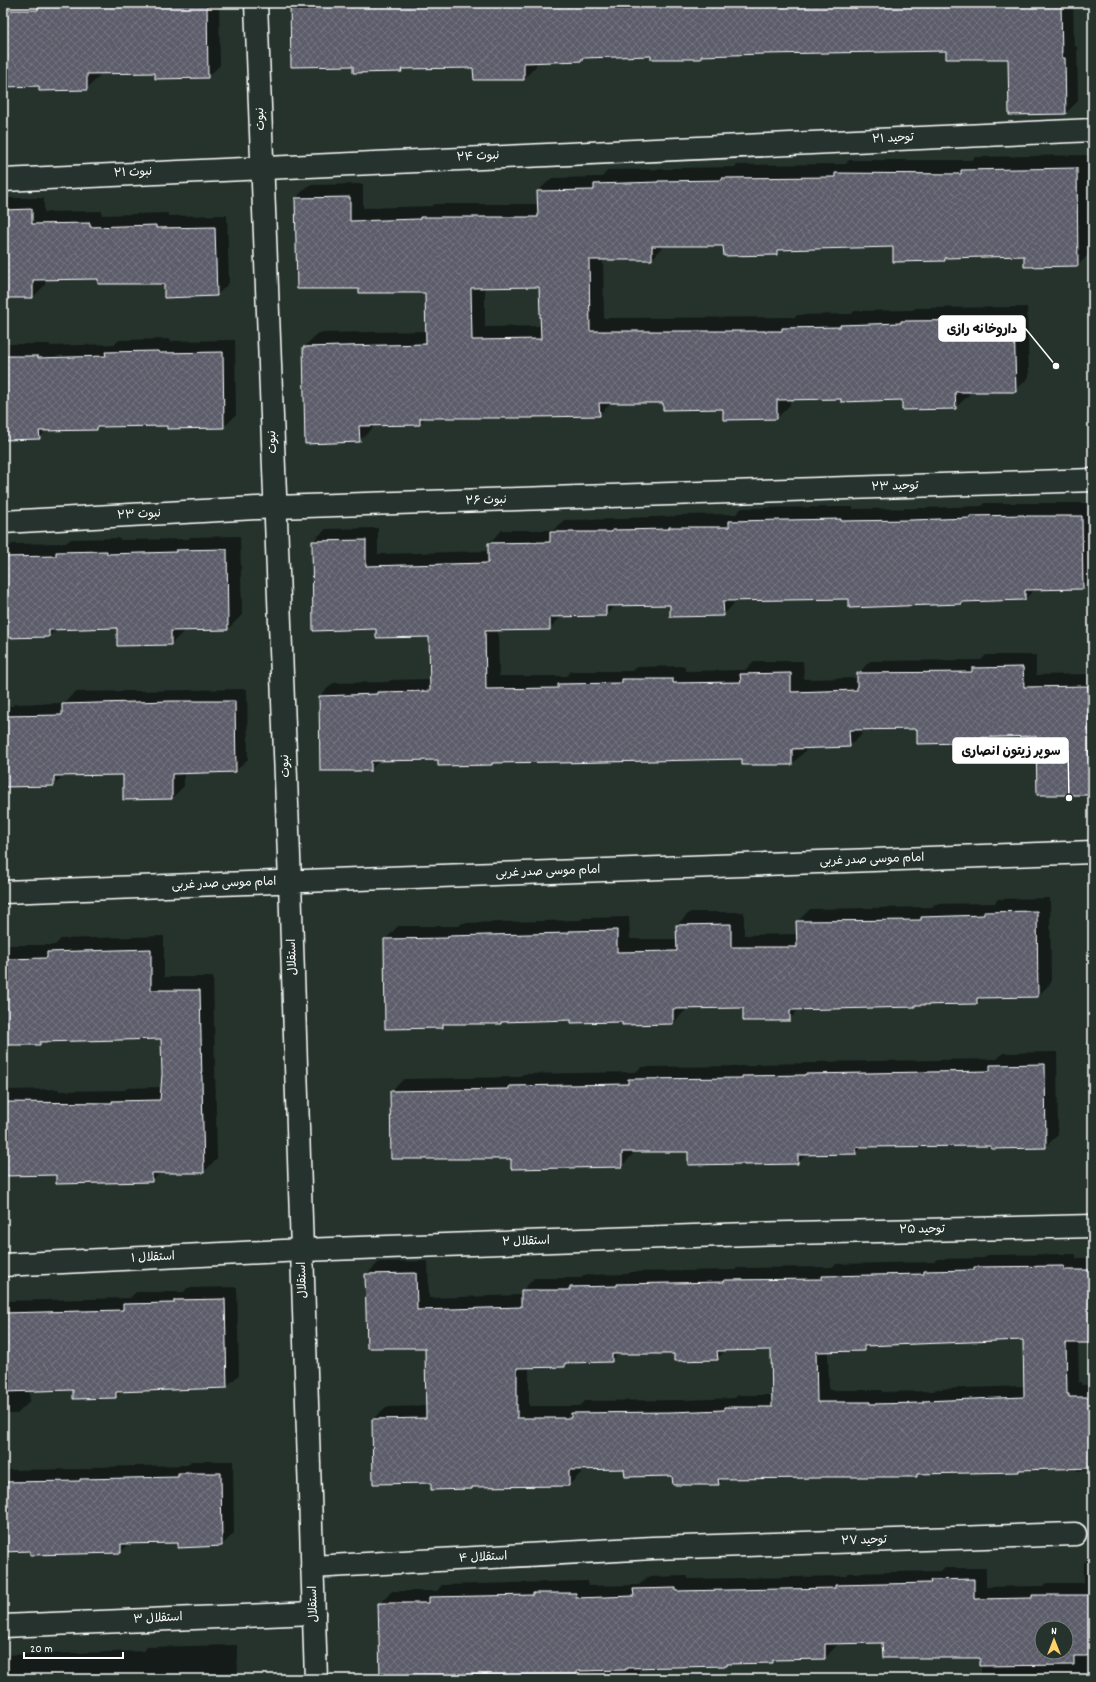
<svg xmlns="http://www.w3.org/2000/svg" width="1096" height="1682" font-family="Dekko,'Playpen Sans Arabic',sans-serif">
<defs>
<pattern id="building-cross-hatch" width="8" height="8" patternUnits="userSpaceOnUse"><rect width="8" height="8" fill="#5c5d6a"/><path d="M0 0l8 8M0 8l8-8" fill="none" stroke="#747580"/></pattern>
</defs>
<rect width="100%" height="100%" fill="#26332d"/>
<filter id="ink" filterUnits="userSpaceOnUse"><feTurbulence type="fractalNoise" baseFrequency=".025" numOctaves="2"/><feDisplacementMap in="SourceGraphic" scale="8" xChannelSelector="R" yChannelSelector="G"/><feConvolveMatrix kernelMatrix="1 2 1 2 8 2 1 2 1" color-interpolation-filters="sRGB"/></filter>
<g filter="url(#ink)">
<path fill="#0007" fill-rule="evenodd" d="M 3,3 L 219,3 L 220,65 L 208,77 L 156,72 L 99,73 L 99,77 L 86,89 L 40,85 L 3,86 Z
M 291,3 L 1073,3 L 1074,46 L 1077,46 L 1078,101 L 1066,113 L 1009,58 L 947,50 L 704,55 L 701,58 L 652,55 L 586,57 L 582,60 L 536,61 L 536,66 L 524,79 L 474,67 L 404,68 L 401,71 L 354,65 Z
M 1090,155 L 1091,252 L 1078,265 L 1025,255 L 948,257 L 944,260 L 894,246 L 781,249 L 776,254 L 724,245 L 665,245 L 652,259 L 603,259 L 604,318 L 795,317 L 797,315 L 852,314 L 854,311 L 913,310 L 915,308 L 1027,307 L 1029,377 L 1015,391 L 969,391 L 969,395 L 955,408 L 903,399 L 842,398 L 790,399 L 790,405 L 777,418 L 724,408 L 664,402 L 612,402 L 599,415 L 426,417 L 420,424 L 373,425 L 373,428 L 359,441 L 304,347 L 318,333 L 427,331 L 426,292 L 360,288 L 296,198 L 309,185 L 363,184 L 363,208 L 432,206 L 434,204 L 539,204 L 538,191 L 552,178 L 602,177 L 608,170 L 671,169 L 673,168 L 735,167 L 737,165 L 846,164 L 849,160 L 972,160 L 975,157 ZM 540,286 L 541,326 L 485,327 L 485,287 Z
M 3,198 L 44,198 L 44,212 L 102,211 L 102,215 L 168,213 L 168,216 L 227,215 L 229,283 L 216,296 L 165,283 L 98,278 L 45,278 L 45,285 L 33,297 L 3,297 Z
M 170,339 L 171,341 L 235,340 L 236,415 L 224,427 L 168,425 L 99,426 L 96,429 L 47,430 L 39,438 L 3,439 L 3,344 L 50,344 L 50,346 L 115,344 L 119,340 Z
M 984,503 L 1093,503 L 1093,577 L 1082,588 L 1036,588 L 1025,599 L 964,601 L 962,603 L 850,598 L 736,600 L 736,602 L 723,615 L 671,604 L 616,605 L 606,615 L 562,616 L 549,629 L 498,630 L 499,676 L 567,676 L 571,671 L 632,671 L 636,667 L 685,666 L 685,671 L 745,670 L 754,661 L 803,661 L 804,679 L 858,678 L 858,674 L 870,661 L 981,660 L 986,655 L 1036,655 L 1036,675 L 1093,674 L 1093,789 L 1089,794 L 1037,735 L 971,737 L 966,742 L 918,728 L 862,729 L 862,734 L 849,746 L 805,747 L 805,751 L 792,764 L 743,764 L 743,758 L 493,762 L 491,764 L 439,759 L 380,760 L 370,770 L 320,696 L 333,683 L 388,682 L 391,680 L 431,679 L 430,636 L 377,628 L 313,541 L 326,529 L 378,528 L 378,554 L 489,551 L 489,543 L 502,530 L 554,530 L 564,520 L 624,519 L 626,518 L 681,516 L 682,515 L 736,514 L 742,508 L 853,507 L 853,509 L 924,508 L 982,506 Z
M 240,536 L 242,615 L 228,629 L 185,630 L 171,644 L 118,645 L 118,627 L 57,629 L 49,636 L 4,637 L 3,638 L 3,553 L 12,544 L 66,543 L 71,539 L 120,538 L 120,540 L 188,539 L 190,537 Z
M 247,689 L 248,759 L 236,771 L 184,772 L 184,786 L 172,798 L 124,774 L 64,775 L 54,785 L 3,786 L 3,706 L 13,706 L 14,704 L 64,703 L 75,692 Z
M 1050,898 L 1051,983 L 1038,996 L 983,997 L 977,1003 L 917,1004 L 915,1006 L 800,1008 L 789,1020 L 744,1007 L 686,1008 L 686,1010 L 673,1023 L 623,1024 L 623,1021 L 572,1019 L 502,1021 L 500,1023 L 447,1023 L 443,1027 L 385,940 L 398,926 L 459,926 L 462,923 L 581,920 L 583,918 L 629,917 L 630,939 L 677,939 L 677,925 L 690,912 L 744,912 L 744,935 L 797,934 L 797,922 L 810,909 L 932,907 L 935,904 L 995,903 L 998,899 Z
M 164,936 L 164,977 L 213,977 L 217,1158 L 204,1172 L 161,1172 L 152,1181 L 57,1174 L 3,1175 L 3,1092 L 6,1090 L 59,1089 L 59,1091 L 125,1090 L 127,1088 L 161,1087 L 162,1038 L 43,1041 L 40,1044 L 3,1044 L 3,945 L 55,945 L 61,939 Z
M 1057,1052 L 1058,1135 L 1045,1147 L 992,1145 L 863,1146 L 856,1153 L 807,1154 L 798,1163 L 689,1151 L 634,1151 L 634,1153 L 622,1166 L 512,1158 L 392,1158 L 391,1091 L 404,1079 L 520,1077 L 523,1074 L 636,1072 L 641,1067 L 754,1066 L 756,1064 L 817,1063 L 818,1062 L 997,1059 L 1003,1053 Z
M 1076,1254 L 1076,1258 L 1093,1258 L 1093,1342 L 1078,1342 L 1079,1383 L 1081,1382 L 1081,1385 L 1093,1385 L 1093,1470 L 1077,1471 L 1077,1467 L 1021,1468 L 1018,1471 L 919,1473 L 917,1476 L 822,1476 L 724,1478 L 718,1484 L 625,1468 L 581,1469 L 581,1473 L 569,1485 L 473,1486 L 471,1488 L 432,1482 L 373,1419 L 386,1407 L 427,1406 L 426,1347 L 366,1275 L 379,1262 L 428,1261 L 429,1298 L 522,1295 L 522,1291 L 534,1278 L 581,1278 L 584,1275 L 628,1274 L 631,1272 L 735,1270 L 737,1268 L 832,1267 L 836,1264 L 934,1262 L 937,1259 L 984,1258 L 987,1255 ZM 1024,1339 L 1024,1386 L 936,1389 L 934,1391 L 882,1392 L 882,1390 L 829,1390 L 828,1351 L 864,1350 L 870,1344 ZM 772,1349 L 773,1395 L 738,1395 L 735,1398 L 684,1400 L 585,1401 L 580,1406 L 529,1406 L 529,1366 L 564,1366 L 569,1362 L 612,1361 L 619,1353 L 675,1353 L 717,1359 L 726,1350 Z
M 237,1287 L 239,1375 L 226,1387 L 122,1391 L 116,1397 L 74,1389 L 29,1390 L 30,1401 L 17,1414 L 3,1414 L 3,1301 L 130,1298 L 136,1292 L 184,1292 L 187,1288 Z
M 191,1461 L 233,1461 L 234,1533 L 222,1545 L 179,1542 L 130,1543 L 121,1552 L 3,1551 L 3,1470 L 91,1469 L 93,1467 L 187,1465 Z
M 1093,1554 L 1093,1679 L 981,1679 L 981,1657 L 883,1642 L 837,1642 L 837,1645 L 825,1658 L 776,1659 L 772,1662 L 729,1663 L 726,1665 L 639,1666 L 639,1679 L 487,1679 L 487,1674 L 379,1604 L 392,1591 L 437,1591 L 442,1585 L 588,1581 L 588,1586 L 639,1585 L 647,1577 L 688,1576 L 688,1579 L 845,1576 L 848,1573 L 941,1571 L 944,1568 L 986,1568 L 986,1587 L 1043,1586 L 1046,1583 L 1084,1583 L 1084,1563 ZM 1042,1628 L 1066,1628 L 1066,1652 L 1042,1652 Z
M 237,1645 L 238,1679 L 3,1679 L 3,1655 L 144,1651 L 147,1647 Z"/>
<path fill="url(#building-cross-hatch)" stroke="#fff" fill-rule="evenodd" d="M 92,3 L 207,3 L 208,78 L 155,79 L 155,73 L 87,74 L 87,90 L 39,91 L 39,86 L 3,87 L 3,10 L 38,10 L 38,7 L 92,7 Z
M 290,3 L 1061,3 L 1062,58 L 1065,58 L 1066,114 L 1009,115 L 1008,59 L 946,59 L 946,51 L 764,54 L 701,56 L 701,59 L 651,59 L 651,56 L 582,58 L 582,61 L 524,63 L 524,80 L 474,80 L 473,68 L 401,69 L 402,72 L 353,73 L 353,66 L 291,67 Z
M 1077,168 L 1078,266 L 1024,267 L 1024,256 L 945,258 L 945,261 L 893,262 L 893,247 L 777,250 L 777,255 L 724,256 L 723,246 L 652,246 L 652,260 L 589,260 L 590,331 L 782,331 L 782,328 L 840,327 L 840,325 L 901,323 L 901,321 L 1014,320 L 1016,392 L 955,392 L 956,409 L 902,410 L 902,400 L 841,402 L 841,399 L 777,400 L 777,419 L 723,420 L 723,409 L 663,410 L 663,403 L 599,403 L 600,416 L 533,417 L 533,418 L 420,418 L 420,425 L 359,426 L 360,442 L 305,444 L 303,347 L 426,344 L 425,293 L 359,293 L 359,289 L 297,289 L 295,198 L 350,197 L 350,221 L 420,219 L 420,217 L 538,217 L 537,191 L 594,190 L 594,184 L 658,182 L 658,181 L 722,180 L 722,178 L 835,177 L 835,173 L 961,174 L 961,170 ZM 539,287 L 541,339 L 472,340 L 471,288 Z
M 32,209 L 32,224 L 90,223 L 90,227 L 156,225 L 156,228 L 215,227 L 217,296 L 164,298 L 164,284 L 98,284 L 98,279 L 33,280 L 33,298 L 3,298 L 3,210 Z
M 158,351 L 159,353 L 223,352 L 224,428 L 167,429 L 167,426 L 97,427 L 97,430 L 39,431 L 40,439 L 3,440 L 3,356 L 38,356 L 38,358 L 106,356 L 105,352 Z
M 1024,515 L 1024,516 L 1082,516 L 1083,589 L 1025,590 L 1025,600 L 962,602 L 962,604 L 902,606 L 849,608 L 849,599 L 723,601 L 724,616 L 670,617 L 670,605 L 606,606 L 606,616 L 550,617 L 550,630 L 485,631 L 486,689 L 558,688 L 558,684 L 622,683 L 622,679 L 673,679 L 673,683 L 741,682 L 740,674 L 791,673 L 791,692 L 857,690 L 857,673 L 972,672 L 972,668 L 1023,667 L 1024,687 L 1088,686 L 1089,795 L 1037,795 L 1036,736 L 966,738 L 966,743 L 917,744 L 917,729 L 849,730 L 850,747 L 792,749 L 792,765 L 742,765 L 742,759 L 559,763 L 559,762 L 492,763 L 492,765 L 438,766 L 438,760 L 371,761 L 371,771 L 320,771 L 319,696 L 377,694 L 377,692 L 430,691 L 429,637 L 376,638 L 376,629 L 313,631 L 312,541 L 366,540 L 366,566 L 488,563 L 488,543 L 550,542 L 550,532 L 612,532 L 612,530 L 669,529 L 669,527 L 729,527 L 729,521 L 841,519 L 841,521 L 911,520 L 970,518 L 970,516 Z
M 227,549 L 228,630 L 171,631 L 171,645 L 117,646 L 117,628 L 49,630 L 49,637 L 3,638 L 3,557 L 56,556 L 56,552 L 107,551 L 107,554 L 176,552 L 176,550 Z
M 171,701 L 235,701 L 236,772 L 172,774 L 172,799 L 123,800 L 123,775 L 54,776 L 54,786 L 3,787 L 3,716 L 62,715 L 62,704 Z
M 1037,911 L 1038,997 L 977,998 L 977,1004 L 915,1005 L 915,1007 L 790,1010 L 790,1021 L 743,1021 L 743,1008 L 673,1009 L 673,1024 L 622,1025 L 622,1022 L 571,1023 L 571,1020 L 501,1022 L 501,1024 L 443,1024 L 443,1028 L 385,1029 L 384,939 L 448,938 L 448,936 L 569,933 L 569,931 L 617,930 L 617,952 L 677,951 L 676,925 L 731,924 L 731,947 L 797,947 L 796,921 L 921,920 L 921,917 L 984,915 L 984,912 Z
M 151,949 L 151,990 L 200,990 L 204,1173 L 152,1173 L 152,1182 L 56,1184 L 56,1175 L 3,1176 L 3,1102 L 112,1103 L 112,1101 L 160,1100 L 162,1074 L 161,1039 L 40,1042 L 40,1045 L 3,1045 L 3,959 L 47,958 L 47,952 Z
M 1045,1064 L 1046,1148 L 991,1149 L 991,1146 L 856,1147 L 857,1154 L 798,1155 L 798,1164 L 744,1165 L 744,1164 L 688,1165 L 688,1152 L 622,1152 L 622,1167 L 511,1169 L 511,1159 L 391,1159 L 390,1091 L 509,1089 L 509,1086 L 628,1084 L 628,1079 L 742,1078 L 742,1076 L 805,1075 L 805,1074 L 990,1071 L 990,1065 Z
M 1064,1266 L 1064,1270 L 1093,1270 L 1093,1343 L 1066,1343 L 1067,1394 L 1069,1394 L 1069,1397 L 1093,1397 L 1093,1468 L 1019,1470 L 1019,1472 L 917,1474 L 917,1477 L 821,1477 L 821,1478 L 718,1479 L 719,1485 L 673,1485 L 672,1476 L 625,1477 L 624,1469 L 569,1470 L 569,1486 L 472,1487 L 472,1489 L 431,1490 L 431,1483 L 373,1484 L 372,1419 L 426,1418 L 425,1348 L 367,1348 L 365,1274 L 416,1273 L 417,1310 L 521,1307 L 521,1290 L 570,1290 L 570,1287 L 617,1286 L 617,1284 L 724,1282 L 724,1280 L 822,1279 L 822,1276 L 924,1274 L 924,1271 L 974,1270 L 974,1267 ZM 1023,1340 L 1024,1397 L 923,1401 L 923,1403 L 870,1404 L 870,1402 L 817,1402 L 816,1352 L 864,1351 L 864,1346 ZM 771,1350 L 772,1407 L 724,1407 L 724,1410 L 671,1412 L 571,1413 L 571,1418 L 517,1418 L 517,1368 L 565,1367 L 565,1363 L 612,1362 L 612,1354 L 674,1354 L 674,1361 L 718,1360 L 717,1351 Z
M 225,1299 L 227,1388 L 116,1392 L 116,1398 L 73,1399 L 73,1390 L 3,1392 L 3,1313 L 123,1310 L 123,1304 L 174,1303 L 174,1300 Z
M 178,1473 L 221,1473 L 222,1546 L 178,1548 L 178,1543 L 121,1544 L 121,1553 L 30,1555 L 30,1551 L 3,1552 L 3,1482 L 80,1481 L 80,1479 L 178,1477 Z
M 974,1579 L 974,1599 L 1032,1598 L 1032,1595 L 1093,1595 L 1093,1656 L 1074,1656 L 1074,1665 L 980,1666 L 980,1658 L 883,1658 L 882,1643 L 825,1644 L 825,1659 L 773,1660 L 773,1663 L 727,1664 L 727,1666 L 626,1668 L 626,1670 L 577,1671 L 577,1674 L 380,1675 L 378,1603 L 429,1603 L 429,1597 L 533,1595 L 533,1593 L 576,1593 L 576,1598 L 634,1596 L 633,1589 L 676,1588 L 676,1591 L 835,1588 L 835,1585 L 931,1583 L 930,1580 ZM 1042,1628 L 1066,1628 L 1066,1652 L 1042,1652 Z"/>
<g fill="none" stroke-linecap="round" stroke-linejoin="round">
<defs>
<path id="minor" d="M 3,180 L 1093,130
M 3,522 L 276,507 L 1093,480
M 3,1265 L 302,1250 L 750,1234 L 1093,1226
M 312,1567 L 653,1548 L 1075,1534
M 3,1626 L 314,1613"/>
<path id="tertiary" d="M 256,3 L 290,882 L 316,1679
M 3,892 L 1093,852"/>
</defs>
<use href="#minor" stroke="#fff" stroke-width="25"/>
<use href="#tertiary" stroke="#fff" stroke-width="25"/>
<use href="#minor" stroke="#26332d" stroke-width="22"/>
<use href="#tertiary" stroke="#26332d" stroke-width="22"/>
</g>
</g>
<g text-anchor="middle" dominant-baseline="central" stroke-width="3" stroke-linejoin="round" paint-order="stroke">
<g font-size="12" fill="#fff" stroke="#26332d">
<text transform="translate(261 119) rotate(-92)">نبوت</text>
<text transform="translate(893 139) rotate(-3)">توحید ۲۱</text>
<text transform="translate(478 157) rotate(-3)">نبوت ۲۴</text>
<text transform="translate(133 173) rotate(-3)">نبوت ۲۱</text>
<text transform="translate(273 442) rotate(-92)">نبوت</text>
<text transform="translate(895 487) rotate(-2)">توحید ۲۳</text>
<text transform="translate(486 501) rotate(-2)">نبوت ۲۶</text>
<text transform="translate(139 515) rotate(-3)">نبوت ۲۳</text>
<text transform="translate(286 766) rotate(-92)">نبوت</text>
<text transform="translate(872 860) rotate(-2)">امام موسی صدر غربی</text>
<text transform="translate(548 872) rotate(-2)">امام موسی صدر غربی</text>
<text transform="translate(224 884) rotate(-2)">امام موسی صدر غربی</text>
<text transform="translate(293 957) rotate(-92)">استقلال</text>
<text transform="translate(922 1230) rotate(-1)">توحید ۲۵</text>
<text transform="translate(526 1242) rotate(-2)">استقلال ۲</text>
<text transform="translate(153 1258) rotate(-3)">استقلال ۱</text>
<text transform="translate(303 1280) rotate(-92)">استقلال</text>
<text transform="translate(864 1541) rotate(-2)">توحید ۲۷</text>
<text transform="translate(483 1558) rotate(-3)">استقلال ۴</text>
<text transform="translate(314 1604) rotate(-92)">استقلال</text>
<text transform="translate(158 1619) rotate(-3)">استقلال ۳</text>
</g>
</g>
<path fill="none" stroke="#fff" stroke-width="1.5" d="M1056 366L1025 328M1069 798L1068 751"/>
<g fill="#fff" stroke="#26332d" stroke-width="1.5">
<circle cx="1056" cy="366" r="4"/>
<circle cx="1069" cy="798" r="4"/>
</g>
<g fill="#fff" stroke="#fff" stroke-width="1.5">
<rect x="939" y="316" width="86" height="25" rx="4"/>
<rect x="953" y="738" width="115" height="25" rx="4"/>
</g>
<g font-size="13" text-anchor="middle" font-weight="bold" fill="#111">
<text x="982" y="333">داروخانه رازی</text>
<text x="1011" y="755">سوپر زیتون انصاری</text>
</g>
<rect width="1096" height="1682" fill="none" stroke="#26332d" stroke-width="16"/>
<rect x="8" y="8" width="1080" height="1666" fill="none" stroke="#fff" stroke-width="1.5" filter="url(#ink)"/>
<g transform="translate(1054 1640)"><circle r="19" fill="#26332d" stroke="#7d8581"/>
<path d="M0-3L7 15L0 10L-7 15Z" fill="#ffd166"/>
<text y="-6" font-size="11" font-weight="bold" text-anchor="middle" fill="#ffffff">N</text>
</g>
<path d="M24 1652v6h99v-6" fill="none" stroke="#ffffff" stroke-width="2"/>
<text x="30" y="1652" font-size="12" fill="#ffffff" stroke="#26332d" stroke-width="3" paint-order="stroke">20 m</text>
</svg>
